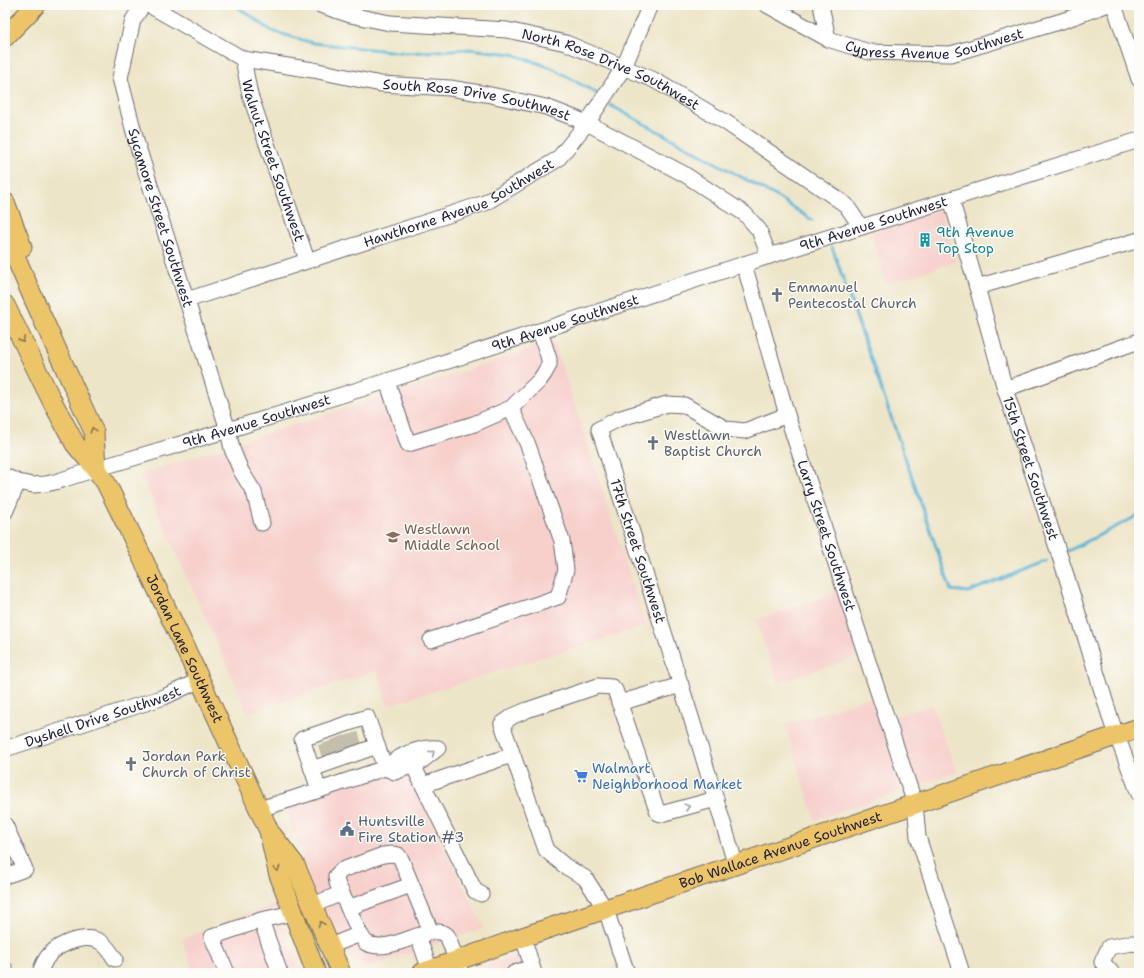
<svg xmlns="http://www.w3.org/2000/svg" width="1144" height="978" font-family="'Shantell Sans',sans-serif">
<rect width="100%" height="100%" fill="#fdfcf7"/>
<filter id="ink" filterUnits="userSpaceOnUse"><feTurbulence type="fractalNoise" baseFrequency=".025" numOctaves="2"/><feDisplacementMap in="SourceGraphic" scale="8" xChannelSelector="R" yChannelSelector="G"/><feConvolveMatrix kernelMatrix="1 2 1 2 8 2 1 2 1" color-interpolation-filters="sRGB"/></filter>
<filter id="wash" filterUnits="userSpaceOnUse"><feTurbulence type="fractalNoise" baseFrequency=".012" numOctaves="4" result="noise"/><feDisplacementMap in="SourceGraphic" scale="16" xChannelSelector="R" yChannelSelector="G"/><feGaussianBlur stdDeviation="0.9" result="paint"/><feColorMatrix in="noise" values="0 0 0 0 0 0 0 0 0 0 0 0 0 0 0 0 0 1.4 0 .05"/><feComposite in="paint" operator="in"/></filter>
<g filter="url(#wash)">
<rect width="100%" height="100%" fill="#ede5c8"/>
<path fill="#f7d0cc" d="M 941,209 L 956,262 L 886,284 L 871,233 Z
M 554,342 L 646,626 L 388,705 L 377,671 L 248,712 L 140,474 Z
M 839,592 L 859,656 L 778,683 L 756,620 Z
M 874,696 L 901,791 L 815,820 L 785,725 Z
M 931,704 L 957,772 L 918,785 L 894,717 Z
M 397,756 L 484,928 L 366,968 L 347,954 L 310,883 L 283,797 Z
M 274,903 L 300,973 L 195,973 L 182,939 Z
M 534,948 L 542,973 L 464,973 Z"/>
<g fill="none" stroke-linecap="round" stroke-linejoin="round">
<path stroke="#58b4d6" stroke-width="3" d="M 235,5 L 272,31 L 313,43 L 408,53 L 469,49 L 512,54 L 552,68 L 596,93
M 610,105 L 774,195 L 812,220
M 832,247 L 951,590 L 968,592 L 1047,561
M 1068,551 L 1139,515"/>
</g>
</g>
<g filter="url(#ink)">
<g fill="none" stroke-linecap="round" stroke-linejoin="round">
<path stroke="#c4beac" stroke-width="15" stroke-dasharray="15 8" stroke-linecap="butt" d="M 351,734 L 355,747
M 337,738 L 342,751
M 325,743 L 329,755"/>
<defs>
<g id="minor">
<path id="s1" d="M 143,5 L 133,20 L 120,78 L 137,144 L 228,430 L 232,449 L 241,471 L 254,492 L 262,523"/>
<path id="s2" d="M 149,5 L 243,59 L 313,70 L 381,84 L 450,88 L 486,94 L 546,107 L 587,123 L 684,174 L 745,214 L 759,230 L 769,256"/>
<path id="s3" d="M 320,5 L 350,15 L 390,23 L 507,30 L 566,43 L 654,80 L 727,123 L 846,205 L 861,227"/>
<path id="s4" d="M 767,5 L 828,39 L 869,52 L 951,54 L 1062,21 L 1106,5"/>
<path d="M 821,5 L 828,39"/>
<path d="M 1114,5 L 1139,79"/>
<path id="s5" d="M 243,59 L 250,95 L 307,260"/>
<path id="s6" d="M 951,199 L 977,287 L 1005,389 L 1066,575 L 1112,723 L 1139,794"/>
<path id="s7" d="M 744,264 L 787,415 L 915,804 L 918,837 L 962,973"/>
<path d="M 977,287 L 1139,240"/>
<path id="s8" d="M 187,300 L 485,203 L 558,159 L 587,123 L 624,67 L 650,5"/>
<path d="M 387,381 L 408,444 L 474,424 L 511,408 L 539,381 L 544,374 L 549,365 L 549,359 L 540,331"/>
<path d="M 1005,389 L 1139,341"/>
<path id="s9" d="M 5,476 L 18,482 L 33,485 L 46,484 L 55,482 L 96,469 L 228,430 L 387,381 L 744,264 L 1139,140"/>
<path d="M 5,512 L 18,482"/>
<path d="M 431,640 L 558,597 L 566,570 L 562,541 L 528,445 L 511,408"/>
<path d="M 619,703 L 681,685"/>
<path id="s10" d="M 5,749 L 164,697 L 200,680"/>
<path d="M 413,765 L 475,891 L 481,894"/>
<path d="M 312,769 L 377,746"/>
<path d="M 423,785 L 512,755"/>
<path d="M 259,809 C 301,797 343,782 385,768 C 398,756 420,746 438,748 L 419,763 L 395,772 L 385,768 L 367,717 L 302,739 L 319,790"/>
<path d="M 5,825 L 25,869 L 5,876"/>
<path d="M 736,866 L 691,717 L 599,429 L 618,419 L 667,404 L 684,405 L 726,429 L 745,431 L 787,415"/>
<path d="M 313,905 L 342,893"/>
<path d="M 348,908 L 411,885"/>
<path d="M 261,920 L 280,973"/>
<path d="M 431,932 L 401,859 L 398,855 L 392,854 L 383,855 L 342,870 L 336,876 L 337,883 L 360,934 L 366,943 C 393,956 428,921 447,935 L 461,973"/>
<path d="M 418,936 L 430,970"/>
<path d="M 523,937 L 534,973"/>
<path d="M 330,946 L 360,934"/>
<path d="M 5,969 L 6,973"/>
<path d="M 40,973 C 42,966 45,959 50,954 C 61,943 84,934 99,941 C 107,945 111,953 115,959"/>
<path d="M 227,973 L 212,937 L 261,920 L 293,913"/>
<path d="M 514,973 L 532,967"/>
<path d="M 627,973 L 606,910 L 585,878 L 565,866 L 546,850 L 502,724 L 513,716 L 527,710 L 598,686 L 612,687 L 615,690 L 658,813 L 661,814 L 716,799"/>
<path d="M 1112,973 L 1102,962 L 1109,947 L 1132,943 L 1139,944"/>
</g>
<g id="major">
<path d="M 5,37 L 36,5"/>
<path d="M 5,202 L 22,247"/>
<path d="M 5,233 L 32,295 L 94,432 L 96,469"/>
<path id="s11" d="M 5,305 L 52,401 L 75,444 L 96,469 L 106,483 L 134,540 L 200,680 L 269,831 L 278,872 L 316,973"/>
<path d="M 272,835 L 295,865 L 341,973"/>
<path id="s12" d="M 422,973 L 523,937 L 1139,728"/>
</g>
</defs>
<use href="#minor" stroke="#69666c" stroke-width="17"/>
<use href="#major" stroke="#69666c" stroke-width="21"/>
<use href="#minor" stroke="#fff" stroke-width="15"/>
<use href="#major" stroke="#edc569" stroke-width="19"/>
</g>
<defs><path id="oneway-chevron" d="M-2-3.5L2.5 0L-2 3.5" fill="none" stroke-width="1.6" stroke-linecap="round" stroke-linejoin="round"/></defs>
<g stroke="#887452">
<use href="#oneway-chevron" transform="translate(22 340) rotate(64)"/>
<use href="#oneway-chevron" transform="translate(93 430) rotate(-108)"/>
<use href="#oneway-chevron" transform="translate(277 869) rotate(76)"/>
<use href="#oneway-chevron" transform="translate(321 924) rotate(-112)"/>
</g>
<g stroke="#9c9ca7">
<use href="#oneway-chevron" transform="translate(432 753) rotate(-38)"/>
<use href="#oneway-chevron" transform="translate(687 807) rotate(-15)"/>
</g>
</g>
<defs>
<symbol id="building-bare" viewBox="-9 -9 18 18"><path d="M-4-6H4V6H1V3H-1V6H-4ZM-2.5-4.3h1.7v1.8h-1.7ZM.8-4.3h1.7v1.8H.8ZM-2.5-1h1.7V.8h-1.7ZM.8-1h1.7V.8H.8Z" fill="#0f9aa8" stroke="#fdfcf7" stroke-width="2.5" paint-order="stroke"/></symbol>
<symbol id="church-bare" viewBox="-9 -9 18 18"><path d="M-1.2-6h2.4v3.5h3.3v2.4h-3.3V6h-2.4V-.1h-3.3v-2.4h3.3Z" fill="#6b7280" stroke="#fdfcf7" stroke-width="2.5" paint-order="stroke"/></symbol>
<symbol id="school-bare" viewBox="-9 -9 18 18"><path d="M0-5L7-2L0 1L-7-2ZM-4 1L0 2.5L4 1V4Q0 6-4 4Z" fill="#8d6e63" stroke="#fdfcf7" stroke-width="2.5" paint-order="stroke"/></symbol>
<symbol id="supermarket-bare" viewBox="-9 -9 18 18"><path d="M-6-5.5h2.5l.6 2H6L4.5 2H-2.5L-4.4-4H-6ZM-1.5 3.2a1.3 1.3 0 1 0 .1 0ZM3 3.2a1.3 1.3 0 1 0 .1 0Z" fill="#3f7fe0" stroke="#fdfcf7" stroke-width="2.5" paint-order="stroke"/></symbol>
<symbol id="civic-bare" viewBox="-9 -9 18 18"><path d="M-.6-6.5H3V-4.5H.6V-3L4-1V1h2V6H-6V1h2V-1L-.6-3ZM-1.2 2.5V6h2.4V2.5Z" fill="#5c6f8a" stroke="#fdfcf7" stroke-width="2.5" paint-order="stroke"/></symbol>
</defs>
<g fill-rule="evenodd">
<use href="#building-bare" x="915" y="230" width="20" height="20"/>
<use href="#church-bare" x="767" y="285" width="20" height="20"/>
<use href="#church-bare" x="643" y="433" width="20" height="20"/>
<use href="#school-bare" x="383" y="527" width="20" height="20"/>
<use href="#church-bare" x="121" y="754" width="20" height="20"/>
<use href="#supermarket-bare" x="571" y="766" width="20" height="20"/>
<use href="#civic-bare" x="337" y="819" width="20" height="20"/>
</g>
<g text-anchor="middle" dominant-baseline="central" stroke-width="3" stroke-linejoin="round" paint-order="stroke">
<g font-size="14" fill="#22223b" stroke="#fdfcf7">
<text stroke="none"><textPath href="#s4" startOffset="179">Cypress Avenue Southwest</textPath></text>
<text stroke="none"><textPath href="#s3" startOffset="301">North Rose Drive Southwest</textPath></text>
<text stroke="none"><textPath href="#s2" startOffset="346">South Rose Drive Southwest</textPath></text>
<text stroke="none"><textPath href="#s5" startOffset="106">Walnut Street Southwest</textPath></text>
<text stroke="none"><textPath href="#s8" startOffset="289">Hawthorne Avenue Southwest</textPath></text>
<text stroke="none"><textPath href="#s1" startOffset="223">Sycamore Street Southwest</textPath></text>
<text stroke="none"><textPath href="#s9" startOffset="910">9th Avenue Southwest</textPath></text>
<text stroke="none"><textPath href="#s9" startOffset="586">9th Avenue Southwest</textPath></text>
<text stroke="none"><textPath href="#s9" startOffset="262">9th Avenue Southwest</textPath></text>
<text stroke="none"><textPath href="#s6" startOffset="281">15th Street Southwest</textPath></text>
<text stroke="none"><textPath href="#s7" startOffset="284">Larry Street Southwest</textPath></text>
<text transform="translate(638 551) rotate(72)">17th Street Southwest</text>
<text stroke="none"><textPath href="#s11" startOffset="389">Jordan Lane Southwest</textPath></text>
<text stroke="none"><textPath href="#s10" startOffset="103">Dyshell Drive Southwest</textPath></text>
<text stroke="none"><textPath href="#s12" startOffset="379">Bob Wallace Avenue Southwest</textPath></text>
</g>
<g font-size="14" fill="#0d838f" stroke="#fdfcf7" text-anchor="start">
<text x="936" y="232">9th Avenue<tspan x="936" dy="16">Top Stop</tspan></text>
</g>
<g font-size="14" fill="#5b616d" stroke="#fdfcf7" text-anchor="start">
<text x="788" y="287">Emmanuel<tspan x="788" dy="16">Pentecostal Church</tspan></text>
<text x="664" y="435">Westlawn<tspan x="664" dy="16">Baptist Church</tspan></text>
<text x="142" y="756">Jordan Park<tspan x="142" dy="16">Church of Christ</tspan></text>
</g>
<g font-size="14" fill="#785e54" stroke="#fdfcf7" text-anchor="start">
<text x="404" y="529">Westlawn<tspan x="404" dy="16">Middle School</tspan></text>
</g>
<g font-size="14" fill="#366cbe" stroke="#fdfcf7" text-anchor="start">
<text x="592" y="768">Walmart<tspan x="592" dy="16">Neighborhood Market</tspan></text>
</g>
<g font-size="14" fill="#4e5e75" stroke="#fdfcf7" text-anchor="start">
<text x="358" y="821">Huntsville<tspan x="358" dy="16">Fire Station #3</tspan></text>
</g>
</g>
<rect width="1144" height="978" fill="none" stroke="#fdfcf7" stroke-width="20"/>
</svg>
